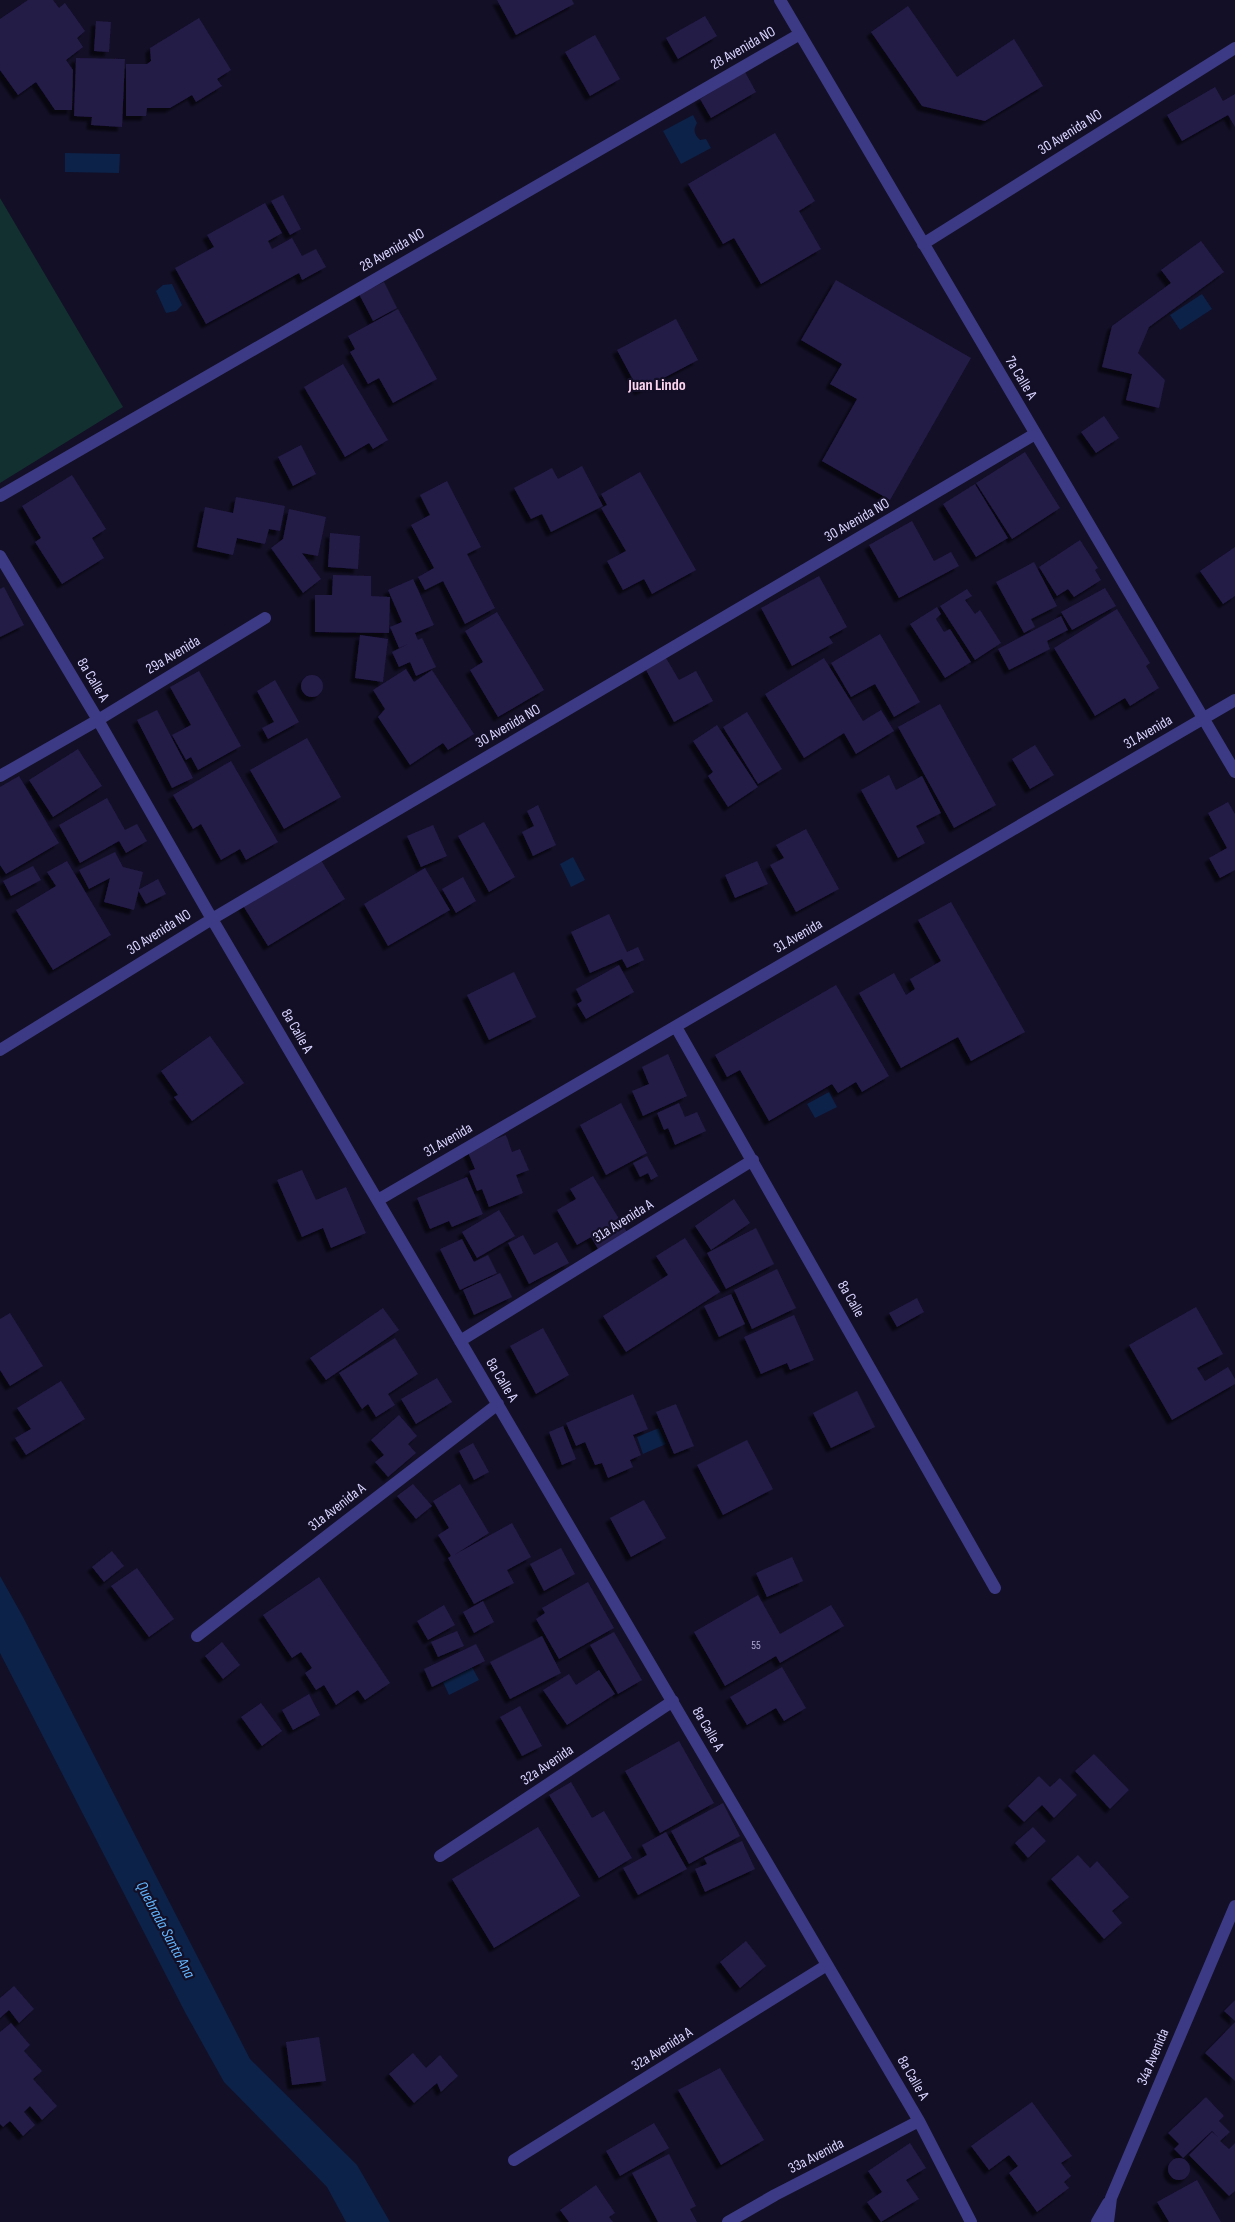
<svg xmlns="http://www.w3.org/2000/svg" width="1235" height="2222" font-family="'Sofia Sans Condensed',sans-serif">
<defs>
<filter id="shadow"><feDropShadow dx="-4.5" dy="4.5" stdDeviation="1" flood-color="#0009"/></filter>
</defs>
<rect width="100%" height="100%" fill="#130f26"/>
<path fill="#12302f" d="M 0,198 L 123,407 L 0,483 Z"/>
<path fill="#0c2248" d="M 693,115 L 697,123 C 693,130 694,134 700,140 L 706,139 L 711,148 L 681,164 L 663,131 Z
M 65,153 L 120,154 L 119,173 L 65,172 Z
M 172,284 L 182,305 L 176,311 L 166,313 L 156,291 L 163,285 Z
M 1202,294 L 1212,309 L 1180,330 L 1170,315 Z
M 573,857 L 585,880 L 571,887 L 560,864 Z
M 829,1092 L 837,1107 L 815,1118 L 807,1104 Z
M 659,1428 L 666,1444 L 643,1454 L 637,1437 Z
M 0,1576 L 23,1617 L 250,2059 L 357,2165 L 390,2222 L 346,2222 L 327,2187 L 224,2082 L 186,2014 L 0,1653 Z
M 472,1667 L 479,1680 L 449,1695 L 443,1682 Z"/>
<path fill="#241b47" filter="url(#shadow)" d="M 28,0 L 53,0 L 59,8 L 65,3 L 85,31 L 77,38 L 83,47 L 66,60 L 73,70 L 72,110 L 55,110 L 36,82 L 18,95 L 0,70 L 0,19 Z
M 497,0 L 572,0 L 574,4 L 516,35 Z
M 908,6 L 957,77 L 1014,39 L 1043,86 L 985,121 L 922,106 L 871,32 Z
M 705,16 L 717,36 L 678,59 L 666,38 Z
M 199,18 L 231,70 L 217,79 L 222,86 L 196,102 L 192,95 L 170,108 L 147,108 L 146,116 L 126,116 L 126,64 L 147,64 L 151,61 L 150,48 Z
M 96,21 L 111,22 L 109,52 L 94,51 Z
M 595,35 L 620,79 L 590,96 L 565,52 Z
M 76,58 L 125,59 L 122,127 L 91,125 L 92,117 L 74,116 Z
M 745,72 L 756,92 L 711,118 L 700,99 Z
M 1215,87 L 1223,101 L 1235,94 L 1235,127 L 1228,115 L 1182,141 L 1167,115 Z
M 775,133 L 815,201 L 799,211 L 821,249 L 761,284 L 734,238 L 723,244 L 688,184 Z
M 283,195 L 301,229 L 290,235 L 271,201 Z
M 265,203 L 282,233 L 268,241 L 272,249 L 292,238 L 302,256 L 316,249 L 326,267 L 302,280 L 299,273 L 206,324 L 175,268 L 214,247 L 207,235 Z
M 1201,241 L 1224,272 L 1149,327 L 1138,353 L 1165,380 L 1159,408 L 1126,400 L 1132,374 L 1102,367 L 1112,326 L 1171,283 L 1161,270 Z
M 836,280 L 971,358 L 890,500 L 822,461 L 857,399 L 830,384 L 842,364 L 801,340 Z
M 384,282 L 397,308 L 373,321 L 359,294 Z
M 398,309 L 437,379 L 393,403 L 379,378 L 368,384 L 350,352 L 355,349 L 348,336 Z
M 676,319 L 698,360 L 639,391 L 617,350 Z
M 343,364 L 388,440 L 373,449 L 369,443 L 345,457 L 304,387 Z
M 1104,416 L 1119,438 L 1096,453 L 1081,432 Z
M 301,445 L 316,474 L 293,486 L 278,457 Z
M 1025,452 L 1060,508 L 1012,539 L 976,483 Z
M 582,466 L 603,506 L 551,532 L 542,514 L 531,519 L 514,488 L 552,468 L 558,479 Z
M 640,472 L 696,570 L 652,594 L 644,579 L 623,590 L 607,561 L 626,551 L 601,508 L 607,505 L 601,494 Z
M 72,475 L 106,529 L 92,538 L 104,558 L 62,584 L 35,542 L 41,538 L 22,506 Z
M 447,481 L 481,547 L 467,554 L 495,608 L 465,624 L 443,581 L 425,590 L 418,577 L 434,568 L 411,525 L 430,515 L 420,495 Z
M 975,484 L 1008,538 L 976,557 L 943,504 Z
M 236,497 L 285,506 L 280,531 L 269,529 L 265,544 L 237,538 L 233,555 L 197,547 L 205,507 L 233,513 Z
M 289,509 L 326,517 L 318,556 L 302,553 L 321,579 L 303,593 L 271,548 L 283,539 Z
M 912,521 L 934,561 L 951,552 L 959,566 L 899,598 L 869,545 Z
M 330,533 L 360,536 L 358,569 L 328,567 Z
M 1080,540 L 1098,568 L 1095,570 L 1101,580 L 1074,597 L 1068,589 L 1057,596 L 1039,567 Z
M 1235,547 L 1235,596 L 1223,604 L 1200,571 Z
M 1034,562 L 1057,606 L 1031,619 L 1035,627 L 1024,633 L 996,582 Z
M 333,575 L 371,576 L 371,596 L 390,597 L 389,633 L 315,632 L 315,595 L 332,595 Z
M 819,576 L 847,627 L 829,637 L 833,643 L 792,666 L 761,608 Z
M 413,579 L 434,625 L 415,633 L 418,640 L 422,638 L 436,667 L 416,676 L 410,662 L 399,667 L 392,652 L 408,644 L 399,648 L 390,627 L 402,622 L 388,590 Z
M 4,587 L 24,625 L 0,637 L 0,589 Z
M 1105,588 L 1116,606 L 1072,630 L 1061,612 Z
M 967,589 L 972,596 L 965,600 L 975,614 L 980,610 L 1001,643 L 975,660 L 940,606 Z
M 937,607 L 941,614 L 936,619 L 944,632 L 950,629 L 971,662 L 945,678 L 910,624 Z
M 1117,609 L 1150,663 L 1146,666 L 1159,688 L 1130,706 L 1125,698 L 1095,716 L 1054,648 Z
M 497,612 L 544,690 L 498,717 L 470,670 L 483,662 L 465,631 Z
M 1061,616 L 1068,630 L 1047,641 L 1050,649 L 1009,670 L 998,649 Z
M 880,634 L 920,702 L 894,717 L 875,684 L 851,697 L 831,663 Z
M 360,635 L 388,639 L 383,682 L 355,678 Z
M 666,658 L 679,680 L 696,671 L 713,701 L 674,722 L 646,670 Z
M 824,658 L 863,721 L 881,710 L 894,731 L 856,754 L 844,733 L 804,758 L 765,694 Z
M 406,669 L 414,682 L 432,670 L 474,734 L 448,750 L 443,743 L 410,765 L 378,717 L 385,709 L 373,690 Z
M 199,671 L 241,746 L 198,770 L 191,757 L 186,760 L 172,735 L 191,725 L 170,687 Z
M301 686a11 11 0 1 1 22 0a11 11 0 1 1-22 0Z
M 275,680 L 299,722 L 268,739 L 262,728 L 274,722 L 257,691 Z
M 940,704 L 996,805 L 954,828 L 898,727 Z
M 157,710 L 193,778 L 172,788 L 137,720 Z
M 747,712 L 782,769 L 758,784 L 723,727 Z
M 717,725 L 758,787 L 728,807 L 708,776 L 713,772 L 693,741 Z
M 307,738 L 341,797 L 284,829 L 250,770 Z
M 1035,745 L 1054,775 L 1030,789 L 1012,759 Z
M 78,749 L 102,786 L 53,817 L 29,780 Z
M 231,761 L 278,842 L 246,860 L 240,849 L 221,860 L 201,824 L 193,829 L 173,795 Z
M 889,775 L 896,790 L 922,776 L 941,813 L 916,826 L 925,843 L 898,858 L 861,790 Z
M 19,776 L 59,843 L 6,874 L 0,865 L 0,787 Z
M 107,798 L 125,830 L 137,824 L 147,841 L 126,853 L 119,841 L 80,863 L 59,825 Z
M 1228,802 L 1235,814 L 1235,870 L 1220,878 L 1209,858 L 1227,848 L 1208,813 Z
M 538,805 L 556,845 L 533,856 L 522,832 L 534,826 L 527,811 Z
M 484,822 L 515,877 L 489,892 L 458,836 Z
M 433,825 L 447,856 L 421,867 L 407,836 Z
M 806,829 L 839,889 L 796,912 L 770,865 L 784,858 L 776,845 Z
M 115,852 L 123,867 L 143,872 L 134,910 L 104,902 L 110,878 L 89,889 L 79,870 Z
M 319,857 L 345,899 L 268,946 L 242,904 Z
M 67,861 L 111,935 L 53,970 L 16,910 L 56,886 L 47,872 Z
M 757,861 L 768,884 L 735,898 L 725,875 Z
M 33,866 L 41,880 L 11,896 L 3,881 Z
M 425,868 L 450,910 L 388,946 L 364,904 Z
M 463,877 L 476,901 L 456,913 L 442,889 Z
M 158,879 L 166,894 L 146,904 L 138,890 Z
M 951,902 L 1025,1032 L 971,1061 L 958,1037 L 901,1068 L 859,993 L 894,973 L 906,995 L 915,989 L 910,979 L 941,961 L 918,920 Z
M 609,914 L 627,952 L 638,947 L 644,960 L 627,968 L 622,959 L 590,973 L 571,932 Z
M 619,965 L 634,992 L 586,1019 L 577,1004 L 582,1001 L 576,989 Z
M 514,972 L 536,1017 L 489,1040 L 467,995 Z
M 836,985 L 889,1076 L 862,1092 L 856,1082 L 838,1093 L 832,1084 L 769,1121 L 740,1070 L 727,1077 L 715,1055 Z
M 210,1036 L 244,1083 L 192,1121 L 174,1097 L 178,1095 L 161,1071 Z
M 668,1054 L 687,1096 L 643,1116 L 632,1091 L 649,1084 L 642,1067 Z
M 621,1103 L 647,1153 L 606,1175 L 580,1125 Z
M 679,1103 L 685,1117 L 697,1112 L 706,1131 L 675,1145 L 668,1128 L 664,1130 L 657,1113 Z
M 506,1135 L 512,1152 L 520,1149 L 529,1170 L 516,1175 L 523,1193 L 489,1207 L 482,1189 L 477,1191 L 469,1171 L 475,1169 L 467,1150 Z
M 647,1156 L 658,1176 L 651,1180 L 648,1173 L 640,1177 L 633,1163 Z
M 302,1170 L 316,1200 L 346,1187 L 366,1233 L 331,1248 L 323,1228 L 302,1237 L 277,1180 Z
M 593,1176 L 627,1232 L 598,1249 L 591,1237 L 577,1245 L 557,1210 L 576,1199 L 570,1189 Z
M 467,1177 L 483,1214 L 452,1227 L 449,1221 L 430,1229 L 417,1198 Z
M 734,1199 L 750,1223 L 711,1250 L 695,1226 Z
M 499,1210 L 515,1236 L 477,1258 L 462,1232 Z
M 756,1228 L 774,1264 L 726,1289 L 707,1253 Z
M 523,1235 L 534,1255 L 557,1242 L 569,1263 L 529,1284 L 508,1243 Z
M 685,1238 L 720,1292 L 626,1352 L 603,1316 L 668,1275 L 656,1256 Z
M 462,1239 L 474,1262 L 488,1255 L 497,1273 L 460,1290 L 440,1249 Z
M 777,1269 L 796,1308 L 752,1329 L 734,1290 Z
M 500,1273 L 512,1297 L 474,1315 L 463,1290 Z
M 731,1294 L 745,1324 L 719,1337 L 704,1306 Z
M 917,1298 L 924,1312 L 897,1327 L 889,1313 Z
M 1196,1307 L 1223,1354 L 1197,1368 L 1205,1381 L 1228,1367 L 1235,1379 L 1235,1384 L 1172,1420 L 1129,1345 Z
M 383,1308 L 399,1330 L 326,1380 L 310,1358 Z
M 10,1313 L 43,1366 L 10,1386 L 0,1370 L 0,1319 Z
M 794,1315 L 814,1360 L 790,1370 L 787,1363 L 761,1374 L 744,1337 Z
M 543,1328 L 569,1375 L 536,1394 L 510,1346 Z
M 395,1338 L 418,1374 L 388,1394 L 395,1405 L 376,1417 L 368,1404 L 362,1409 L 339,1373 Z
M 437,1378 L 452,1402 L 416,1424 L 401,1399 Z
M 61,1381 L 85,1419 L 26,1455 L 15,1438 L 31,1429 L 17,1408 Z
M 857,1391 L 875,1427 L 831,1448 L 813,1413 Z
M 633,1394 L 648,1429 L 633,1435 L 641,1455 L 630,1460 L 633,1467 L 608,1478 L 602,1463 L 595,1465 L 585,1442 L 576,1446 L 566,1423 Z
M 676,1404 L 694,1446 L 674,1454 L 656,1412 Z
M 399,1415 L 417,1436 L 408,1444 L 416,1453 L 388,1477 L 375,1462 L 384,1455 L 371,1440 Z
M 563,1426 L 576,1459 L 562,1465 L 549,1432 Z
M 747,1440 L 773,1489 L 723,1515 L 697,1465 Z
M 473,1443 L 489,1472 L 474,1480 L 459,1451 Z
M 413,1484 L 432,1506 L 416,1519 L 397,1496 Z
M 460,1484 L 489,1533 L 454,1555 L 512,1523 L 531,1557 L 507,1570 L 514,1583 L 474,1604 L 448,1558 L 451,1556 L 438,1535 L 449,1528 L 433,1501 Z
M 644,1500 L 666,1538 L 631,1557 L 610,1518 Z
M 561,1548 L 575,1574 L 544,1591 L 530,1564 Z
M 112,1551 L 124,1566 L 104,1582 L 92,1567 Z
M 792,1557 L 803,1581 L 767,1597 L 756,1573 Z
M 137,1568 L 174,1619 L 149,1637 L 111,1586 Z
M 319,1577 L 390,1683 L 365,1700 L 358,1690 L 336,1705 L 324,1685 L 316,1690 L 305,1673 L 312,1668 L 301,1652 L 292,1658 L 263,1615 Z
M 588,1582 L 614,1628 L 559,1659 L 536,1619 L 545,1613 L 542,1608 Z
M 758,1595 L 780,1634 L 831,1605 L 844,1626 L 780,1663 L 776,1656 L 725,1686 L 694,1632 Z
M 483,1601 L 494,1622 L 474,1633 L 463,1612 Z
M 444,1605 L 455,1625 L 428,1640 L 417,1621 Z
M 457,1631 L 464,1646 L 438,1657 L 431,1642 Z
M 614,1632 L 642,1680 L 618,1694 L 590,1645 Z
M 542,1636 L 561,1673 L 510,1699 L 490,1662 Z
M 222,1642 L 240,1665 L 223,1679 L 205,1656 Z
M 476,1644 L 485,1661 L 432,1687 L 424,1669 Z
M 782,1667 L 806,1708 L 784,1721 L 776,1708 L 747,1725 L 730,1697 Z
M 599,1670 L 615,1694 L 567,1725 L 543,1690 L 569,1674 L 576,1685 Z
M 309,1694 L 320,1715 L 293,1730 L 282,1710 Z
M 261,1703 L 282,1731 L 262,1746 L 241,1717 Z
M 520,1706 L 542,1746 L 522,1756 L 500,1717 Z
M 679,1741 L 714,1803 L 660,1833 L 625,1771 Z
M 1094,1754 L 1129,1790 L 1110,1809 L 1075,1771 Z
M 1039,1776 L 1050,1787 L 1060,1778 L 1077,1795 L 1054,1818 L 1042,1805 L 1024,1822 L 1008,1806 Z
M 571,1782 L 592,1818 L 604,1811 L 632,1858 L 599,1878 L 549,1795 Z
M 723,1803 L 740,1836 L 689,1864 L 671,1831 Z
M 538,1827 L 580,1896 L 494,1948 L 452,1879 Z
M 1033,1827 L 1046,1841 L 1028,1858 L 1015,1843 Z
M 666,1832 L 687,1869 L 638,1895 L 623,1868 L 647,1855 L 642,1845 Z
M 742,1841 L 755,1869 L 705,1892 L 695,1869 L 707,1864 L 704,1858 Z
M 1078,1855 L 1090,1868 L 1097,1861 L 1129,1897 L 1112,1911 L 1122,1923 L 1104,1939 L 1051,1879 Z
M 746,1941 L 766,1966 L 740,1988 L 720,1962 Z
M 14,1986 L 34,2009 L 19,2023 L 9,2010 L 0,2018 L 0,1998 Z
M 1235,2000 L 1235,2021 L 1224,2011 Z
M 1235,2022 L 1235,2081 L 1205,2053 Z
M 11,2023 L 30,2045 L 24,2051 L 42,2071 L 33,2079 L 57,2106 L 42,2120 L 30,2106 L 24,2112 L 35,2125 L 23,2136 L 10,2121 L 3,2127 L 0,2124 L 0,2032 Z
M 319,2037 L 326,2081 L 292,2085 L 286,2042 Z
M 413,2053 L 426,2068 L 440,2055 L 458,2076 L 441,2092 L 437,2083 L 414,2103 L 389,2074 Z
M 720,2068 L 764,2140 L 721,2165 L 678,2090 Z
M 1206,2097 L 1224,2116 L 1219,2121 L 1230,2132 L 1220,2141 L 1229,2149 L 1235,2143 L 1235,2191 L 1229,2196 L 1189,2155 L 1212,2132 L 1218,2137 L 1212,2131 L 1183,2158 L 1174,2149 L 1179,2144 L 1168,2133 Z
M 1032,2102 L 1072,2156 L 1061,2163 L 1071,2176 L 1064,2182 L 1069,2188 L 1037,2212 L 1009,2173 L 1018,2166 L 1009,2155 L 989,2170 L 971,2146 Z
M 654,2123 L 669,2148 L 620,2176 L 606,2151 Z
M 910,2143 L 926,2168 L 906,2180 L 919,2199 L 881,2222 L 867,2202 L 882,2192 L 868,2171 Z
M 669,2154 L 696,2206 L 690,2209 L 697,2222 L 658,2222 L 632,2173 Z
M1168 2169a11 11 0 1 1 22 0a11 11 0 1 1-22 0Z
M 1197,2180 L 1221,2222 L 1169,2222 L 1157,2202 Z
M 596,2185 L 615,2213 L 609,2217 L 613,2222 L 569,2222 L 560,2210 Z"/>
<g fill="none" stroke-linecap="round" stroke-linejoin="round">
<path stroke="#3d3a85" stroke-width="12" d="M 780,0 L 1235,772
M 923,244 L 1235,48
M 0,496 L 800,34
M 0,556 L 98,720 L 212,919 L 919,2121 L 971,2222
M 0,776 L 98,720 L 265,618
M 676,1027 L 995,1588
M 0,1050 L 212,919 L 1035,434
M 378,1200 L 1235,700
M 460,1341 L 753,1160
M 197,1636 L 498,1404
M 440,1856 L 673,1701
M 514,2160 L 827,1965
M 728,2222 L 775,2195 L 919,2121
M 1097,2222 L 1108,2203
M 1108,2222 L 1111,2198 L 1235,1906"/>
</g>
<g text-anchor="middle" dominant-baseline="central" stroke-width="4.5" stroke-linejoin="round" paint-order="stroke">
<g font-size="12" fill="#aca6d1">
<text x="756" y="1645">55</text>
</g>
<g font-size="15" fill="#d9d4ff" stroke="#130f26">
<text transform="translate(743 48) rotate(-30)">28 Avenida NO</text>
<text transform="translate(1070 132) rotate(-32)">30 Avenida NO</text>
<text transform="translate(392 250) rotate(-30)">28 Avenida NO</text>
<text transform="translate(1021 378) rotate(59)">7a Calle A</text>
<text transform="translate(857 520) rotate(-30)">30 Avenida NO</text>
<text transform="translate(173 655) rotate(-31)">29a Avenida</text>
<text transform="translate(93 680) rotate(59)">8a Calle A</text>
<text transform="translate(508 726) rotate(-30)">30 Avenida NO</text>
<text transform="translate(1148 732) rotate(-30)">31 Avenida</text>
<text transform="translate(159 932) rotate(-32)">30 Avenida NO</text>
<text transform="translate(798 936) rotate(-30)">31 Avenida</text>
<text transform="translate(297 1031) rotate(60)">8a Calle A</text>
<text transform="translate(448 1140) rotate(-30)">31 Avenida</text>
<text transform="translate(623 1221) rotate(-32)">31a Avenida A</text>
<text transform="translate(851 1299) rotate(60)">8a Calle</text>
<text transform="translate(502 1380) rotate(59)">8a Calle A</text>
<text transform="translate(337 1507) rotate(-38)">31a Avenida A</text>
<text transform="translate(708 1729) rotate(60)">8a Calle A</text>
<text transform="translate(547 1765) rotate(-34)">32a Avenida</text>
<text transform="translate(662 2049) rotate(-32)">32a Avenida A</text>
<text transform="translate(1153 2057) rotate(-67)">34a Avenida</text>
<text transform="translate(913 2078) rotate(60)">8a Calle A</text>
<text transform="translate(816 2156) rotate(-27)">33a Avenida</text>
</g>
<g font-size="16" font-weight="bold" fill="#ffd6f0" stroke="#130f26">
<text x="657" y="385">Juan Lindo</text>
</g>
<g font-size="16" font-style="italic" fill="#62b6ff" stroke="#130f26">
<text transform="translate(165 1930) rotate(62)">Quebrada Santa Ana</text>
</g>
</g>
</svg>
